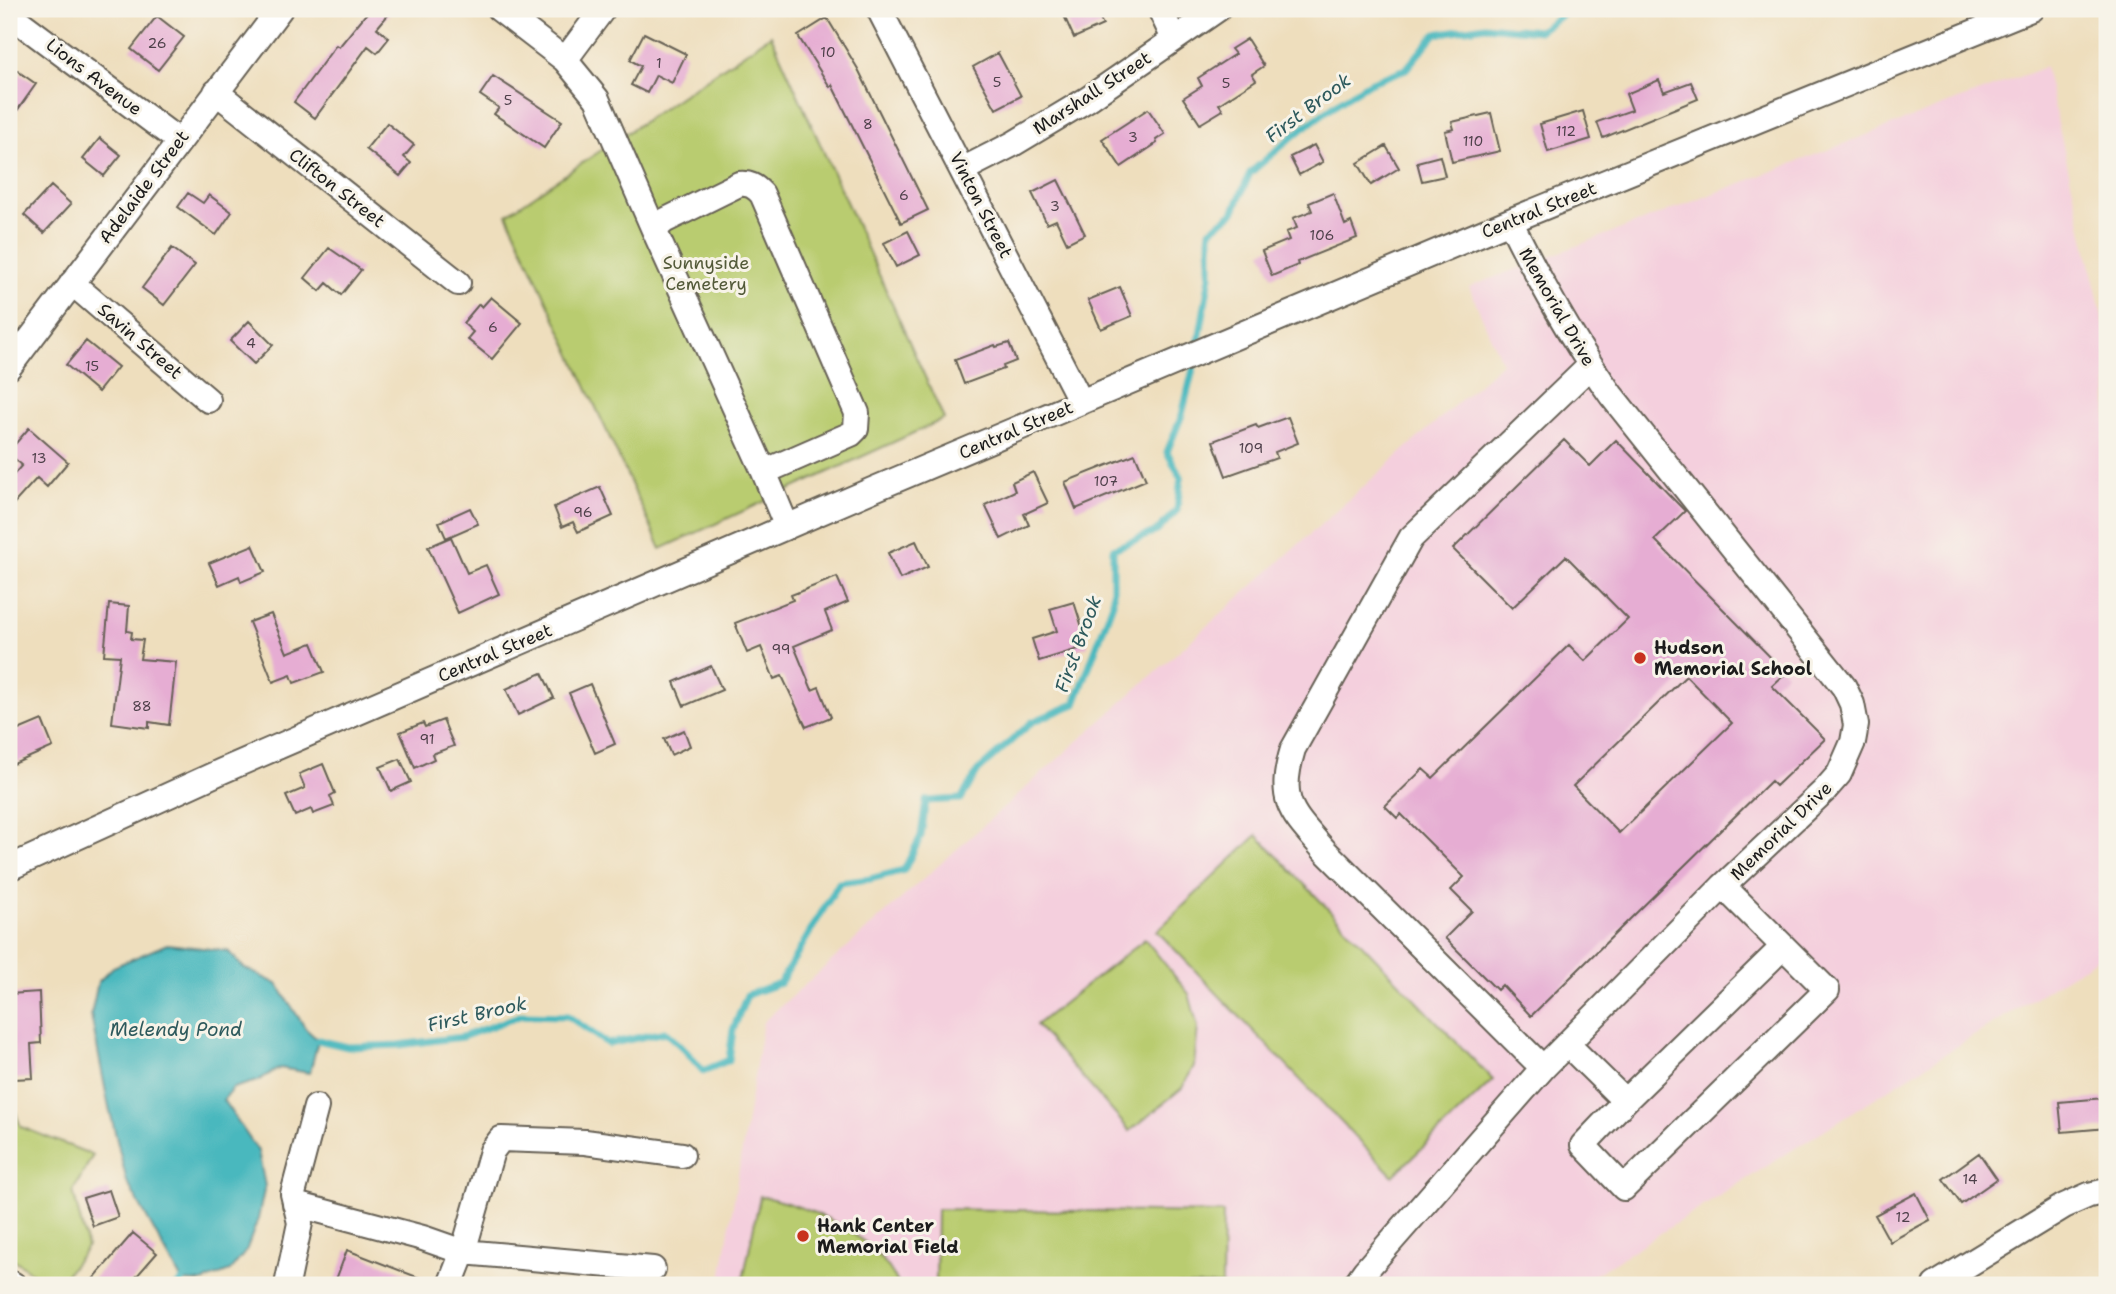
<svg xmlns="http://www.w3.org/2000/svg" width="2116" height="1294" font-family="'Shantell Sans',sans-serif">
<rect width="100%" height="100%" fill="#f7f3e8"/>
<filter id="ink" filterUnits="userSpaceOnUse"><feTurbulence type="fractalNoise" baseFrequency=".0143" numOctaves="2"/><feDisplacementMap in="SourceGraphic" scale="14" xChannelSelector="R" yChannelSelector="G"/><feConvolveMatrix kernelMatrix="1 2 1 2 8 2 1 2 1" color-interpolation-filters="sRGB"/></filter>
<filter id="wash" filterUnits="userSpaceOnUse"><feTurbulence type="fractalNoise" baseFrequency=".00686" numOctaves="4" result="noise"/><feDisplacementMap in="SourceGraphic" scale="28" xChannelSelector="R" yChannelSelector="G"/><feGaussianBlur stdDeviation="1.57" result="paint"/><feColorMatrix in="noise" values="0 0 0 0 0 0 0 0 0 0 0 0 0 0 0 0 0 1.4 0 .05"/><feComposite in="paint" operator="in"/></filter>
<g filter="url(#wash)">
<rect width="100%" height="100%" fill="#eedebd"/>
<path fill="#f4cfdd" d="M 2045,67 L 2107,338 L 2107,952 L 1578,1285 L 720,1285 L 763,1022 L 1502,363 L 1469,287 Z"/>
<path fill="#b9cc70" stroke="#6a7446" stroke-width="2" d="M 771,35 L 944,419 L 661,549 L 507,214 Z
M 1257,835 L 1493,1080 L 1393,1176 L 1157,931 Z
M 1145,939 L 1189,994 L 1198,1027 L 1194,1066 L 1182,1088 L 1130,1131 L 1036,1025 Z
M 9,1095 L 21,1127 L 93,1155 L 73,1191 L 87,1247 L 58,1285 L 49,1285 L 9,1256 Z
M 760,1196 C 814,1208 874,1233 899,1285 L 742,1285 Z
M 937,1209 L 1223,1213 L 1222,1285 L 936,1285 Z"/>
<path fill="#49b8be" stroke="#326a6d" stroke-width="2" d="M 167,944 L 228,951 L 244,968 L 277,984 L 306,1029 L 318,1040 L 310,1073 L 280,1068 L 257,1081 L 233,1088 L 223,1100 L 258,1151 L 265,1186 L 258,1219 L 246,1251 L 230,1271 L 202,1282 L 182,1281 L 127,1182 L 108,1103 L 91,1015 L 98,982 L 113,967 Z"/>
<g fill="none" stroke-linecap="round" stroke-linejoin="round">
<path stroke="#49b8be" stroke-width="7" d="M 1198,346 L 1210,276 L 1210,230 L 1233,213 L 1250,173 L 1298,132 L 1339,102 L 1369,83 L 1406,69 L 1435,34 L 1485,26 L 1539,31 L 1570,9
M 318,1040 L 348,1047 L 399,1045 L 462,1037 L 522,1015 L 568,1016 L 608,1044 L 665,1032 L 684,1049 L 703,1071 L 729,1060 L 733,1030 L 747,995 L 780,983 L 839,883 L 870,879 L 904,870 L 921,836 L 926,801 L 961,799 L 978,771 L 1032,722 L 1075,704 L 1113,603 L 1113,549 L 1157,531 L 1177,510 L 1181,477 L 1167,452 L 1182,415 L 1195,361
M 178,1285 L 182,1281"/>
</g>
<g id="blocks">
<path fill="#e6add3" fill-rule="evenodd" d="M 370,9 L 393,9 L 377,28 L 389,38 L 377,53 L 368,46 L 315,118 L 294,102 L 336,45 L 339,47 Z
M 1061,9 L 1095,9 L 1103,25 L 1074,38 Z
M 157,16 L 184,37 L 158,70 L 131,49 Z
M 827,18 L 858,69 L 928,210 L 901,223 L 832,85 L 830,87 L 798,36 Z
M 644,33 L 686,54 L 672,83 L 656,75 L 647,93 L 631,85 L 641,66 L 630,60 Z
M 1247,39 L 1264,66 L 1252,74 L 1256,80 L 1219,104 L 1223,110 L 1200,124 L 1183,98 L 1202,86 L 1198,78 L 1235,54 L 1231,49 Z
M 998,53 L 1021,96 L 996,109 L 973,67 Z
M 9,65 L 36,84 L 9,122 Z
M 493,76 L 562,121 L 544,148 L 494,114 L 499,108 L 480,95 Z
M 1659,80 L 1664,92 L 1691,82 L 1698,99 L 1603,138 L 1597,122 L 1632,110 L 1626,94 Z
M 1148,109 L 1165,134 L 1156,140 L 1157,143 L 1121,167 L 1102,139 Z
M 1583,111 L 1591,139 L 1548,152 L 1540,124 Z
M 1491,113 L 1500,151 L 1452,162 L 1445,131 L 1454,129 L 1452,122 Z
M 387,123 L 414,145 L 404,157 L 411,163 L 400,176 L 366,149 Z
M 100,138 L 121,155 L 104,176 L 83,159 Z
M 1314,145 L 1323,162 L 1299,175 L 1290,157 Z
M 1386,146 L 1399,168 L 1371,185 L 1358,163 Z
M 1440,156 L 1445,176 L 1422,181 L 1417,162 Z
M 1058,180 L 1085,234 L 1067,243 L 1056,220 L 1047,224 L 1032,193 Z
M 51,186 L 71,204 L 44,233 L 24,215 Z
M 188,193 L 203,203 L 209,195 L 232,212 L 216,235 L 178,207 Z
M 1333,193 L 1345,225 L 1351,222 L 1357,238 L 1297,262 L 1298,265 L 1272,276 L 1262,251 L 1289,240 L 1286,232 L 1297,228 L 1293,218 L 1312,211 L 1309,203 Z
M 908,231 L 920,255 L 896,267 L 884,243 Z
M 172,248 L 195,265 L 164,305 L 142,288 Z
M 329,248 L 361,270 L 341,295 L 327,283 L 320,291 L 305,278 Z
M 1120,287 L 1132,316 L 1101,329 L 1088,300 Z
M 491,297 L 522,323 L 492,359 L 467,339 L 473,332 L 463,323 L 479,304 L 482,307 Z
M 249,321 L 273,345 L 254,364 L 230,341 Z
M 86,341 L 118,367 L 98,392 L 66,365 Z
M 1009,343 L 1016,361 L 1003,366 L 1004,369 L 964,384 L 955,360 L 995,345 L 996,347 Z
M 1288,417 L 1298,443 L 1275,452 L 1277,458 L 1226,476 L 1213,441 L 1256,425 L 1258,428 Z
M 29,428 L 68,462 L 47,487 L 37,478 L 9,509 L 9,480 L 22,465 L 9,454 L 9,451 Z
M 1564,440 L 1590,466 L 1616,440 L 1682,508 L 1685,511 L 1655,540 L 1786,673 L 1772,686 L 1825,739 L 1776,786 L 1771,781 L 1531,1016 L 1502,985 L 1497,990 L 1445,938 L 1472,911 L 1451,890 L 1464,877 L 1401,814 L 1397,818 L 1385,806 L 1423,769 L 1433,778 L 1569,645 L 1585,661 L 1628,619 L 1566,556 L 1512,608 L 1453,549 ZM 1686,676 L 1732,723 L 1619,833 L 1573,786 Z
M 1135,454 L 1146,480 L 1076,509 L 1065,482 Z
M 1033,472 L 1048,503 L 1024,514 L 1029,525 L 1001,539 L 985,505 L 1015,491 L 1012,482 Z
M 600,487 L 613,516 L 578,532 L 573,522 L 562,527 L 554,507 Z
M 470,508 L 478,524 L 446,538 L 439,522 Z
M 451,537 L 467,573 L 486,565 L 499,594 L 458,613 L 428,547 Z
M 916,541 L 928,567 L 900,579 L 888,553 Z
M 253,545 L 265,572 L 241,582 L 239,576 L 219,585 L 209,563 Z
M 837,577 L 848,602 L 825,612 L 832,630 L 794,646 L 812,690 L 819,687 L 831,717 L 806,727 L 782,676 L 774,679 L 761,647 L 747,653 L 735,623 L 793,600 L 791,595 Z
M 1074,602 L 1088,646 L 1039,661 L 1032,639 L 1057,631 L 1050,609 Z
M 109,604 L 129,606 L 127,631 L 132,632 L 131,639 L 143,640 L 140,659 L 176,662 L 169,725 L 149,722 L 149,728 L 112,723 L 120,656 L 104,655 Z
M 271,614 L 287,653 L 312,643 L 324,672 L 294,683 L 291,675 L 273,682 L 249,622 Z
M 711,666 L 722,690 L 684,706 L 674,682 Z
M 542,673 L 554,698 L 518,715 L 506,689 Z
M 590,684 L 615,744 L 595,753 L 569,693 Z
M 42,720 L 53,747 L 9,766 L 9,734 Z
M 443,720 L 454,746 L 432,754 L 434,759 L 415,768 L 400,732 L 423,723 L 425,727 Z
M 684,730 L 690,746 L 671,755 L 664,739 Z
M 400,759 L 411,782 L 391,791 L 380,767 Z
M 323,764 L 335,793 L 330,796 L 334,806 L 313,814 L 311,809 L 295,816 L 286,796 L 305,788 L 299,774 Z
M 39,992 L 41,1043 L 31,1044 L 33,1078 L 14,1079 L 11,1021 L 9,1021 L 9,994 Z
M 2104,1098 L 2107,1128 L 2062,1132 L 2059,1102 Z
M 1979,1153 L 1997,1179 L 1961,1204 L 1943,1179 Z
M 109,1190 L 118,1217 L 93,1226 L 83,1198 Z
M 1916,1193 L 1930,1220 L 1890,1242 L 1875,1215 Z
M 133,1233 L 157,1253 L 129,1285 L 88,1285 Z
M 347,1250 L 435,1284 L 435,1285 L 334,1285 Z"/>
</g>
</g>
<g filter="url(#ink)">
<use href="#blocks" fill-opacity="0" stroke="#666054" stroke-width="2"/>
<g fill="none" stroke-linecap="round" stroke-linejoin="round">
<defs>
<path id="minor" d="M 499,9 L 565,60 L 597,99 L 654,230 L 764,472 L 851,434 L 856,429 L 857,413 L 762,194 C 755,186 749,183 739,184 L 664,221 L 654,230
M 879,9 L 1081,402
M 1160,9 L 1174,39
M 9,14 L 179,141
M 565,60 L 603,9
M 216,92 L 458,283
M 962,170 L 1013,144 L 1088,99 L 1218,9
M 72,283 L 208,400
M 9,367 L 280,9
M 764,472 L 787,527
M 9,868 L 222,771 L 872,490 L 1510,221 L 2031,9
M 1567,1044 L 1625,1101 L 1583,1145 L 1624,1188 L 1827,990 L 1723,886
M 1543,1068 L 1325,851 C 1291,812 1277,802 1293,749 L 1411,538 L 1590,366
M 1625,1101 L 1783,947
M 295,1204 L 423,1238 L 463,1252 L 653,1269
M 9,1282 L 14,1285
M 287,1285 L 300,1223 L 293,1194 L 316,1107
M 450,1285 L 463,1252 L 492,1151 L 501,1139 L 585,1142 L 682,1155
M 1355,1285 L 1365,1271 L 1543,1068 L 1723,886 L 1824,791 L 1839,774 L 1853,742 L 1856,725 L 1852,704 L 1844,687 L 1611,395 C 1572,340 1540,282 1510,221
M 1935,1285 L 2064,1206 L 2089,1195 L 2107,1191"/>
</defs>
<use href="#minor" stroke="#666054" stroke-width="28"/>
<use href="#minor" stroke="#fff" stroke-width="24"/>
</g>
</g>
<g fill="#c8321e" stroke="#f7f3e8" stroke-width="2.5">
<circle cx="1640" cy="658" r="7"/>
<circle cx="803" cy="1236" r="7"/>
</g>
<g text-anchor="middle" dominant-baseline="central" stroke-width="6" stroke-linejoin="round" paint-order="stroke">
<g font-size="14" fill="#4e404a">
<text x="157" y="43">26</text>
<text x="828" y="52">10</text>
<text x="659" y="63">1</text>
<text x="997" y="82">5</text>
<text x="1226" y="83">5</text>
<text x="508" y="100">5</text>
<text x="868" y="124">8</text>
<text x="1566" y="131">112</text>
<text x="1133" y="137">3</text>
<text x="1473" y="141">110</text>
<text x="904" y="195">6</text>
<text x="1055" y="206">3</text>
<text x="1322" y="235">106</text>
<text x="493" y="327">6</text>
<text x="251" y="343">4</text>
<text x="92" y="366">15</text>
<text x="1251" y="448">109</text>
<text x="39" y="458">13</text>
<text x="1106" y="481">107</text>
<text x="583" y="512">96</text>
<text x="781" y="649">99</text>
<text x="142" y="706">88</text>
<text x="427" y="739">91</text>
<text x="1970" y="1179">14</text>
<text x="1903" y="1217">12</text>
</g>
<g font-size="18" fill="#1c1c1c" stroke="#f7f3e8">
<text transform="translate(94 77) rotate(37)">Lions Avenue</text>
<text transform="translate(1092 93) rotate(-33)">Marshall Street</text>
<text transform="translate(144 187) rotate(-53)">Adelaide Street</text>
<text transform="translate(337 188) rotate(38)">Clifton Street</text>
<text transform="translate(981 205) rotate(63)">Vinton Street</text>
<text transform="translate(1539 210) rotate(-22)">Central Street</text>
<text transform="translate(1557 307) rotate(60)">Memorial Drive</text>
<text transform="translate(140 341) rotate(41)">Savin Street</text>
<text transform="translate(1016 430) rotate(-23)">Central Street</text>
<text transform="translate(495 653) rotate(-23)">Central Street</text>
<text transform="translate(1781 831) rotate(-44)">Memorial Drive</text>
</g>
<g font-size="18" fill="#535a39" stroke="#f7f3e8">
<text x="706" y="263">Sunnyside<tspan x="706" dy="21">Cemetery</tspan></text>
</g>
<g font-size="18" font-weight="bold" fill="#1c1c1c" stroke="#f7f3e8" text-anchor="start">
<text x="1654" y="648">Hudson<tspan x="1654" dy="21">Memorial School</tspan></text>
<text x="817" y="1226">Hank Center<tspan x="817" dy="21">Memorial Field</tspan></text>
</g>
<g font-size="19" font-style="italic" fill="#2e5a5d" stroke="#f7f3e8">
<text transform="translate(1308 108) rotate(-37)">First Brook</text>
<text transform="translate(1078 644) rotate(-70)">First Brook</text>
<text transform="translate(477 1014) rotate(-13)">First Brook</text>
<text x="176" y="1029">Melendy Pond</text>
</g>
</g>
<rect width="2116" height="1294" fill="none" stroke="#f7f3e8" stroke-width="35"/>
</svg>
